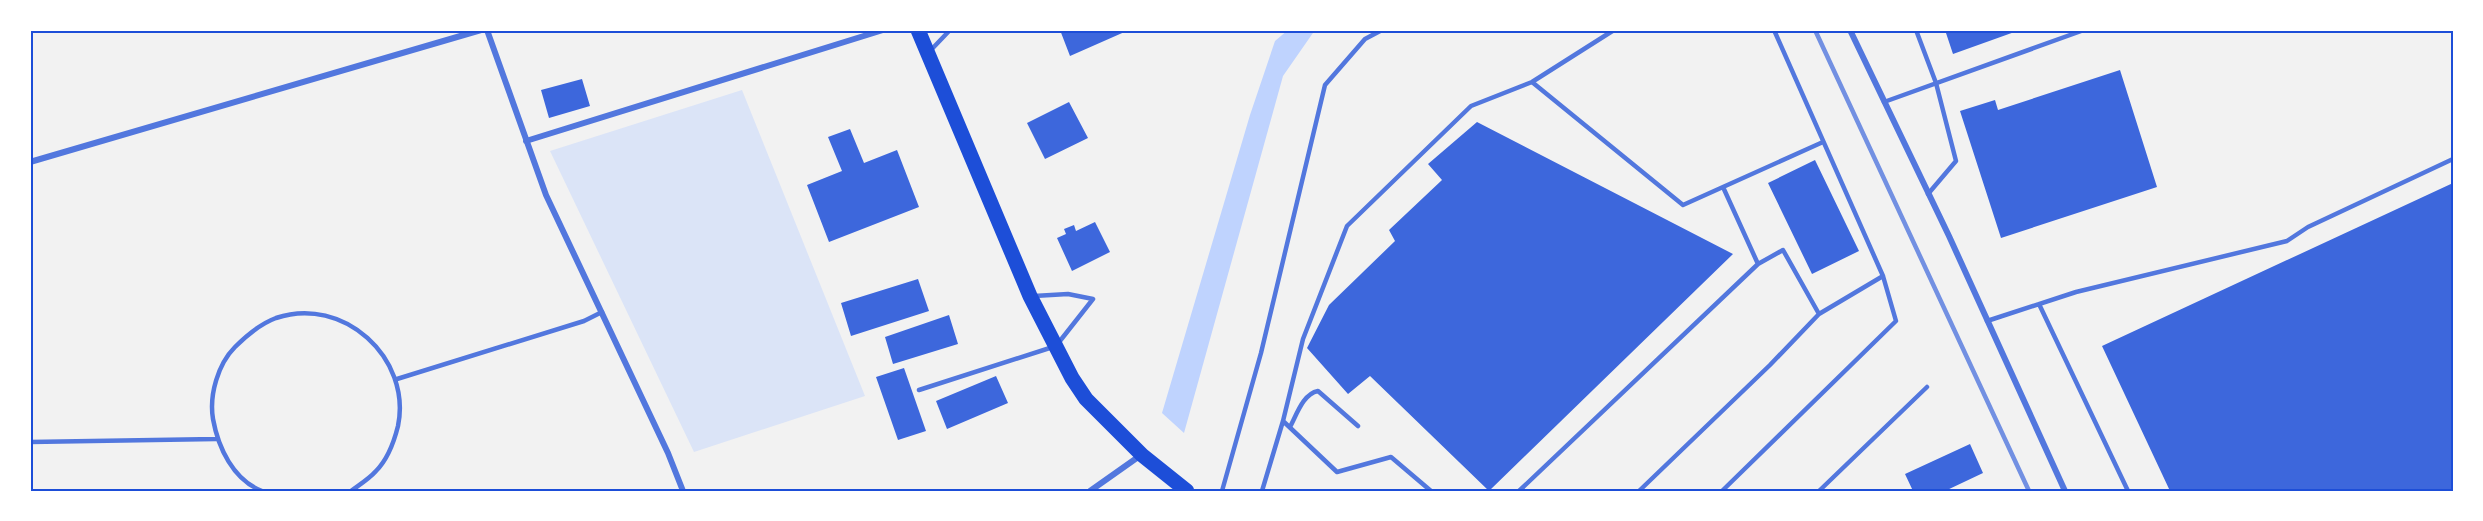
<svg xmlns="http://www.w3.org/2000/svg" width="2483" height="521" font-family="Poppins,sans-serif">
<rect width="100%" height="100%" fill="#f2f2f2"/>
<path fill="#dbe4f7" d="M 742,90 L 865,396 L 694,452 L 550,151 Z"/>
<path fill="#bfd3fe" d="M 1288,30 L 1315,30 L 1283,76 L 1184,433 L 1162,413 L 1250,115 L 1275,41 Z"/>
<path fill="#3d67dc" d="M 1060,30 L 1129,30 L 1070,56 Z
M 1945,30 L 2020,30 L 1953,54 Z
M 2120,70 L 2157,187 L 2001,238 L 1960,111 L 1995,100 L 1998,110 Z
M 582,79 L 590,106 L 549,118 L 541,90 Z
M 1069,102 L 1088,138 L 1045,159 L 1027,123 Z
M 1477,122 L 1733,254 L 1489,491 L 1370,376 L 1348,394 L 1307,348 L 1329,305 L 1395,241 L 1389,230 L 1442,180 L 1428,164 Z
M 850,129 L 864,163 L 897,150 L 919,207 L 829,242 L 807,185 L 842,171 L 828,137 Z
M 1815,160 L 1859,251 L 1812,274 L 1768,183 Z
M 2453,183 L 2453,491 L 2170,491 L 2102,346 Z
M 1095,222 L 1110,252 L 1072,271 L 1057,238 L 1066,234 L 1064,229 L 1074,225 L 1076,231 Z
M 918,279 L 929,311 L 851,336 L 841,303 Z
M 949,315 L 958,344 L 893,364 L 885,337 Z
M 904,368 L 926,431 L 898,440 L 876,377 Z
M 996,376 L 1008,403 L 947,429 L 936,401 Z
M 1970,444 L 1983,473 L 1945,491 L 1913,491 L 1905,474 Z"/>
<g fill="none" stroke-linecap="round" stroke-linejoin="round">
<path stroke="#5277de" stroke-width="4.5" d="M 1916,30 L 1936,83 L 1956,161 L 1928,194
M 930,51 L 950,30
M 1532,82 L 1683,205 L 1723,187 L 1758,264
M 1884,102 L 2084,30
M 1723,187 L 1823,142
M 2039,304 L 2128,491
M 1987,321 L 2076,292 L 2287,241 L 2308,227 L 2453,159
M 397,379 L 584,321 L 602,312
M 919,390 L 1056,346 L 1093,299 L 1068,294 L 1034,296
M 1283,421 L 1337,472 L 1391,457 L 1431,491
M 1290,427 C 1297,414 1303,394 1318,391 L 1358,426
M 30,442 L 216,439
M 262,491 C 233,480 218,447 213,419 C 209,395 218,364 235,347 C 247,335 260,324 276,318 C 343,295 412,358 398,426 C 394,442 388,459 376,471 C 369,479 359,485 351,491
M 1222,491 L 1261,353 L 1325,85 L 1365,39 L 1382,30
M 1262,491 L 1283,421 L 1303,339 L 1347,226 L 1471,106 L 1532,82 L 1614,30
M 1519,491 L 1758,264 L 1783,250 L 1819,314 L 1883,276 L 1774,30
M 1639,491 L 1770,365 L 1819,314
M 1722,491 L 1896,321 L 1883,276
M 1819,491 L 1927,387"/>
<path stroke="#5277de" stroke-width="6" d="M 487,30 L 546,195 L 668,453 L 683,491
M 1850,30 L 1949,236 L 2065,491
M 526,141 L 883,30
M 30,162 L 481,30
M 1090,491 L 1141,455"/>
<path stroke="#1d4ed8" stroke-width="15" d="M 918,30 L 1030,296 L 1072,378 L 1086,399 L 1142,455 L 1187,491"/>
<path stroke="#7290e2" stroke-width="4.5" d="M 1815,30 L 2029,491"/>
</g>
<rect width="2483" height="521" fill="none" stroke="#ffffff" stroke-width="63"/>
<rect x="32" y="32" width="2420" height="458" fill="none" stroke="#1d4ed8" stroke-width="2"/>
</svg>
